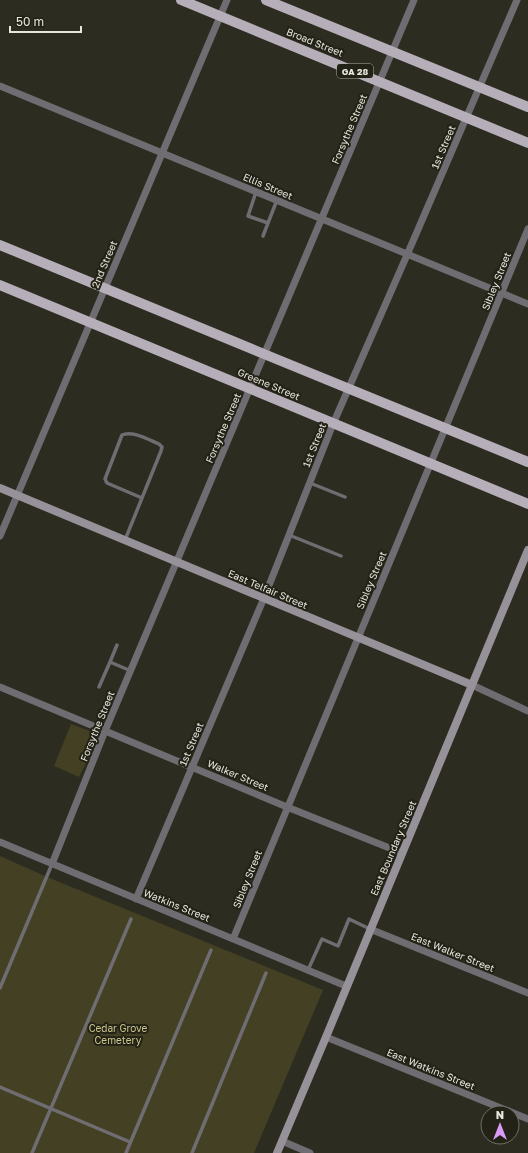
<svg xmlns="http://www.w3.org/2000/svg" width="528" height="1153" font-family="'Golos Text',sans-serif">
<rect width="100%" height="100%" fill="#2d2c20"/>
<path fill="#434023" d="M 71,724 L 92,732 C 94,734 95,734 95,737 C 96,745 83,769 79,777 L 54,766 Z
M 0,856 L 47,877 L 323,990 L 254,1153 L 0,1153 Z"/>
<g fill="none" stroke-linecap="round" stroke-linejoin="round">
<path stroke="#706d72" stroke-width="3.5" d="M 256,192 L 248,216 L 268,223 L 277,200
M 263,236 L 268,223
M 310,483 L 345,497
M 289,535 L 341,556
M 125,540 L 161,451 L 162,447 L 159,444 C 149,440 132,430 122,435 L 105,479 L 107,483 L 142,498
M 117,645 L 110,662 L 131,671
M 99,687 L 110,662
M 308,970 L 322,939 L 338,946 L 349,919 L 370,929
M 0,988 L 52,864
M 0,1087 L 130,1142
M 32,1153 L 131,919
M 126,1153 L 211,950
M 192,1153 L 266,973"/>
<path stroke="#706d72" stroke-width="7" d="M 0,86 L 528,304
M 0,536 L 227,0
M 472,685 L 528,711
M 0,687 L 287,807 L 402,853
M 0,842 L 346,986
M 52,864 L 105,731 L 414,0
M 136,899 L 264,598 L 333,424 L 407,255 L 517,0
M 370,929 L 528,993
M 233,939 L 528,229
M 326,1037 L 528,1119
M 282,1141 L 310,1153"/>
<path stroke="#97929a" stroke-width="8" d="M 0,488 L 472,685
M 277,1153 L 326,1037 L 528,550"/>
<path stroke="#b6aeb9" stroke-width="10" d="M 181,0 L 528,143
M 266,0 L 528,107
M 0,245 L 264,354 L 528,462
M 0,285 L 528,504"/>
</g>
<g text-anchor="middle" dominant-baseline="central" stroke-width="4" stroke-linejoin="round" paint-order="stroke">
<rect fill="#232216" stroke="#adaca3" stroke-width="1" x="337" y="64" width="36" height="14" rx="3"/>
<g font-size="9" font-weight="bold" fill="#e8e7df">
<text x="355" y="71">GA 28</text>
</g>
<g font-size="10" fill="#e8e7df" stroke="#232216">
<text transform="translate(315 42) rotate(22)">Broad Street</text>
<text transform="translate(349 129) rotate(-67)">Forsythe Street</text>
<text transform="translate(443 147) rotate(-67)">1st Street</text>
<text transform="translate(268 186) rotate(23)">Ellis Street</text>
<text transform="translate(104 264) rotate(-67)">2nd Street</text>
<text transform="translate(496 281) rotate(-68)">Sibley Street</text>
<text transform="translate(269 384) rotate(23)">Greene Street</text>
<text transform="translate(223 428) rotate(-67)">Forsythe Street</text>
<text transform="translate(314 445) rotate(-68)">1st Street</text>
<text transform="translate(371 580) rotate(-67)">Sibley Street</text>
<text transform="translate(268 589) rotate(23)">East Telfair Street</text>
<text transform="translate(97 726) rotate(-68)">Forsythe Street</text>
<text transform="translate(191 744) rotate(-67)">1st Street</text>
<text transform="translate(238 775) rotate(23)">Walker Street</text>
<text transform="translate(393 848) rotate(-67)">East Boundary Street</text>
<text transform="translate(247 879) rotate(-68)">Sibley Street</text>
<text transform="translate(177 905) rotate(22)">Watkins Street</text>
<text transform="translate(453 952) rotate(22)">East Walker Street</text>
<text transform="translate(431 1069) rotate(22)">East Watkins Street</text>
</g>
<g font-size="10" fill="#ccc68b" stroke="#232216">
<text x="118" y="1028">Cedar Grove<tspan x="118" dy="12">Cemetery</tspan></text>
</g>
</g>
<g transform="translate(500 1125)"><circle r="19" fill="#232216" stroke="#727166"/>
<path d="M0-3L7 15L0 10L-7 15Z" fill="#da9af6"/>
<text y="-6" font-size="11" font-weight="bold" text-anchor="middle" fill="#e8e7df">N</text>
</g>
<path d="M10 26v6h71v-6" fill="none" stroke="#e8e7df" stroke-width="2"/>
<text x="16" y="26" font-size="12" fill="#e8e7df" stroke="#232216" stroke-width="3" paint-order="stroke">50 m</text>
</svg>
